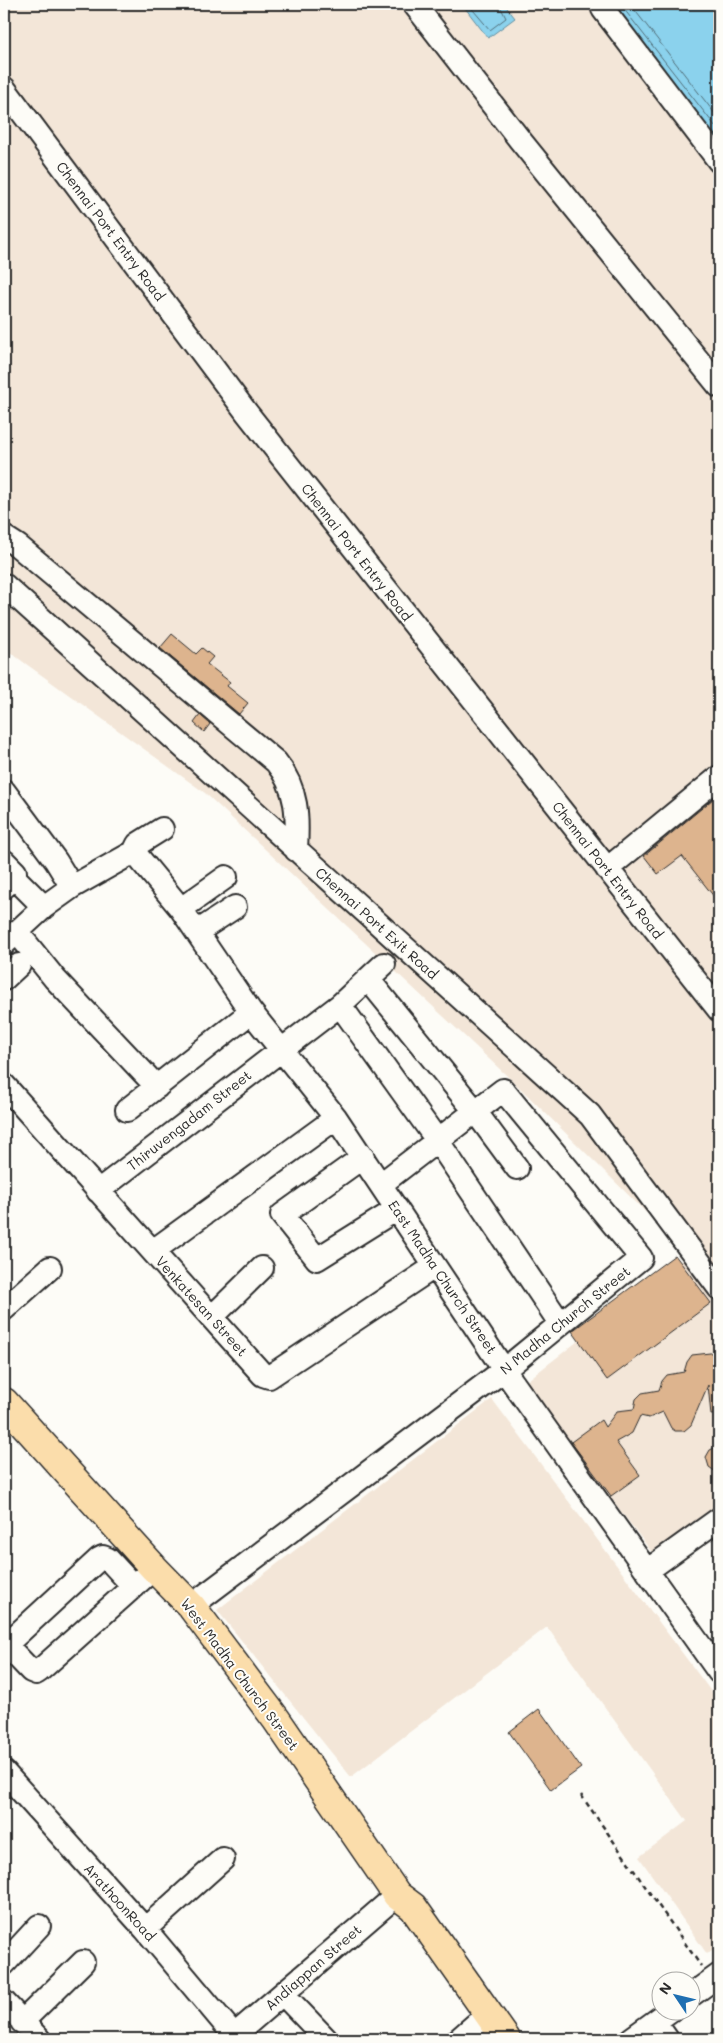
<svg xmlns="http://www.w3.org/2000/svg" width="723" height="2043" font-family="Mali,sans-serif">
<rect width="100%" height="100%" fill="#fdfcf7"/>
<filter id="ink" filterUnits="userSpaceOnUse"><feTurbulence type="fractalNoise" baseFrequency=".02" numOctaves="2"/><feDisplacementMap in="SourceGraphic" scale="10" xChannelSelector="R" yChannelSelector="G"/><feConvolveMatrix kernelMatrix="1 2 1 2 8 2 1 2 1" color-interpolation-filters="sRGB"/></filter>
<g filter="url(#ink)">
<path fill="#f3e6d8" d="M 4,4 L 462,4 L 489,38 L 504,4 L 573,4 L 577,8 L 582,4 L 597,4 L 719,150 L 719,1515 L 657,1559 L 524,1383 L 685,1258 L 669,1235 L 521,1089 L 205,793 L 4,648 Z
M 492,1399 L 719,1702 L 719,1945 L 707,1954 L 639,1857 L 687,1821 L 547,1627 L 351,1777 L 217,1610 Z"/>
<path fill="#8bd2ed" stroke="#658f9f" d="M 462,4 L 504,4 L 515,18 L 488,38 Z
M 597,4 L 719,4 L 719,150 Z"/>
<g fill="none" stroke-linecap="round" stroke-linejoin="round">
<path stroke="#516e79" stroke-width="1" d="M 468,4 L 490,30 L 506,18 L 499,4
M 620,4 L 719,131
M 630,4 L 719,119"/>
</g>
<path fill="#ddb48e" stroke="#2b2b2b" d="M 172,634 L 196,654 L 202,648 L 213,657 L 207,664 L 230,682 L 227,686 L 248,703 L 239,714 L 160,648 Z
M 200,715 L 210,724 L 204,732 L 194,723 Z
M 719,794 L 719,903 L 682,856 L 658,874 L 644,856 Z
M 675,1255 L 711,1303 L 607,1380 L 572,1331 Z
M 719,1352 L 719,1414 L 711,1415 L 708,1385 L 691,1425 L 684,1431 L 675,1431 L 671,1428 L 663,1412 L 649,1418 L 640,1416 L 632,1433 L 616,1442 L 640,1475 L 611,1496 L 571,1442 L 601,1420 L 605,1427 L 617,1411 L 634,1409 L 636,1399 L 642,1393 L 659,1390 L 662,1381 L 667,1375 L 684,1372 L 687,1362 L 692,1355 Z
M 719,1446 L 719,1474 L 709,1467 L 706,1457 L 710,1450 Z
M 539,1709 L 581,1768 L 551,1790 L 509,1732 Z"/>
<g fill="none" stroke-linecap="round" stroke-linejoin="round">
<defs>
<path id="minor" d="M 414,4 L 520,140 L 719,386
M 603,9 L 719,161
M 4,88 L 247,413 L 719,1010
M 4,537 L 18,546 L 276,762 C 298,789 298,817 296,850
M 4,585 L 590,1115 L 719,1288
M 4,791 L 56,861 L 72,887
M 134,852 L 181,909 L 251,1012 L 336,1118 L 504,1370 L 719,1672
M 4,861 L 15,872 L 15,878 L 4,887
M 607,869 L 719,777
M 15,878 L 44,907
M 181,909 L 226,877
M 17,932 L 55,979 L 157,1087
M 197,932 L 235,907
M 4,944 L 44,907 L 72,887 L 134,852 L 138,844 L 162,829
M 4,979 L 19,965
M 368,979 L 475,1111 L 517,1168
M 340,1005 L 437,1140 L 560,1323
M 4,1085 L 263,1375 L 269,1377 L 434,1267
M 127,1110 L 251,1012
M 363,1157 L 282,1215 L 317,1259 L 397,1209
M 98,1191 L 340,1005 L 384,964
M 153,1251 L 336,1118
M 4,1309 L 50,1268
M 212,1317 L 262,1268
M 648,1570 L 719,1519
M 134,1587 L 108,1559 L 103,1557 L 99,1559 L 10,1641 L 8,1645 L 9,1648 L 31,1671 L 36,1673 L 39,1671 L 142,1579 L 154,1568
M 191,1606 L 504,1370 L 641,1258 L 503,1090 L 381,1184
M 4,1772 L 145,1929 L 234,2035
M 145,1929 L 223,1859
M 4,1964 L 39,1926
M 283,1994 L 326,2039
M 690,1996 L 719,1975
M 4,2002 L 39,2039
M 22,2022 L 83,1962
M 655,2022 L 667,2039
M 230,2039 L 397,1895
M 459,2039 L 475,2025 L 490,2016
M 631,2039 L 671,2010"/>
<path id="major" d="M 4,1402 L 154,1568 L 191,1606 L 276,1719 L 397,1895 L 413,1907 L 506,2039"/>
</defs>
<use href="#minor" stroke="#2b2b2b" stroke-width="26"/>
<use href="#major" stroke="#2b2b2b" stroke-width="31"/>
<path stroke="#2b2b2b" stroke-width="2.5" stroke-dasharray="5 4" stroke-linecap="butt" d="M 581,1795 L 701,1966"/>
<use href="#minor" stroke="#fdfcf7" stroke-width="22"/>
<use href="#major" stroke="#fbddab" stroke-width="28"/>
</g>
</g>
<g text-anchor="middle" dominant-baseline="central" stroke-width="4" stroke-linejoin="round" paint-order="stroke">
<g font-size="14" fill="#2b2b2b" stroke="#fdfcf7">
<text transform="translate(111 231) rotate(53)">Chennai Port Entry Road</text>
<text transform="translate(357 552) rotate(52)">Chennai Port Entry Road</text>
<text transform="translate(608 870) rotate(52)">Chennai Port Entry Road</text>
<text transform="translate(377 923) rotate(42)">Chennai Port Exit Road</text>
<text transform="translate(189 1120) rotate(-38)">Thiruvengadam Street</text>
<text transform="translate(443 1277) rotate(56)">East Madha Church Street</text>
<text transform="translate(202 1306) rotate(48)">Venkatesan Street</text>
<text transform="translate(565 1320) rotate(-39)">N Madha Church Street</text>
<text transform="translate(240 1674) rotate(53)">West Madha Church Street</text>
<text transform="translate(120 1902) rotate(48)">ArathoonRoad</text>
<text transform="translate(313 1967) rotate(-41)">Andiappan Street</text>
</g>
</g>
<rect width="723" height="2043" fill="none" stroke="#fdfcf7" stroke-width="20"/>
<rect x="10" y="10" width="703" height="2023" fill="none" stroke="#2b2b2b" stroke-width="2" filter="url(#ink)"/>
<g transform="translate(676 1996) rotate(305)"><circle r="24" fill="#fdfcf7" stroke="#a9a8a5"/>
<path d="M0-4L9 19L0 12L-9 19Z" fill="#1f6fb2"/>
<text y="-8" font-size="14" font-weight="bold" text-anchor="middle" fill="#2b2b2b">N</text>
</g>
</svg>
